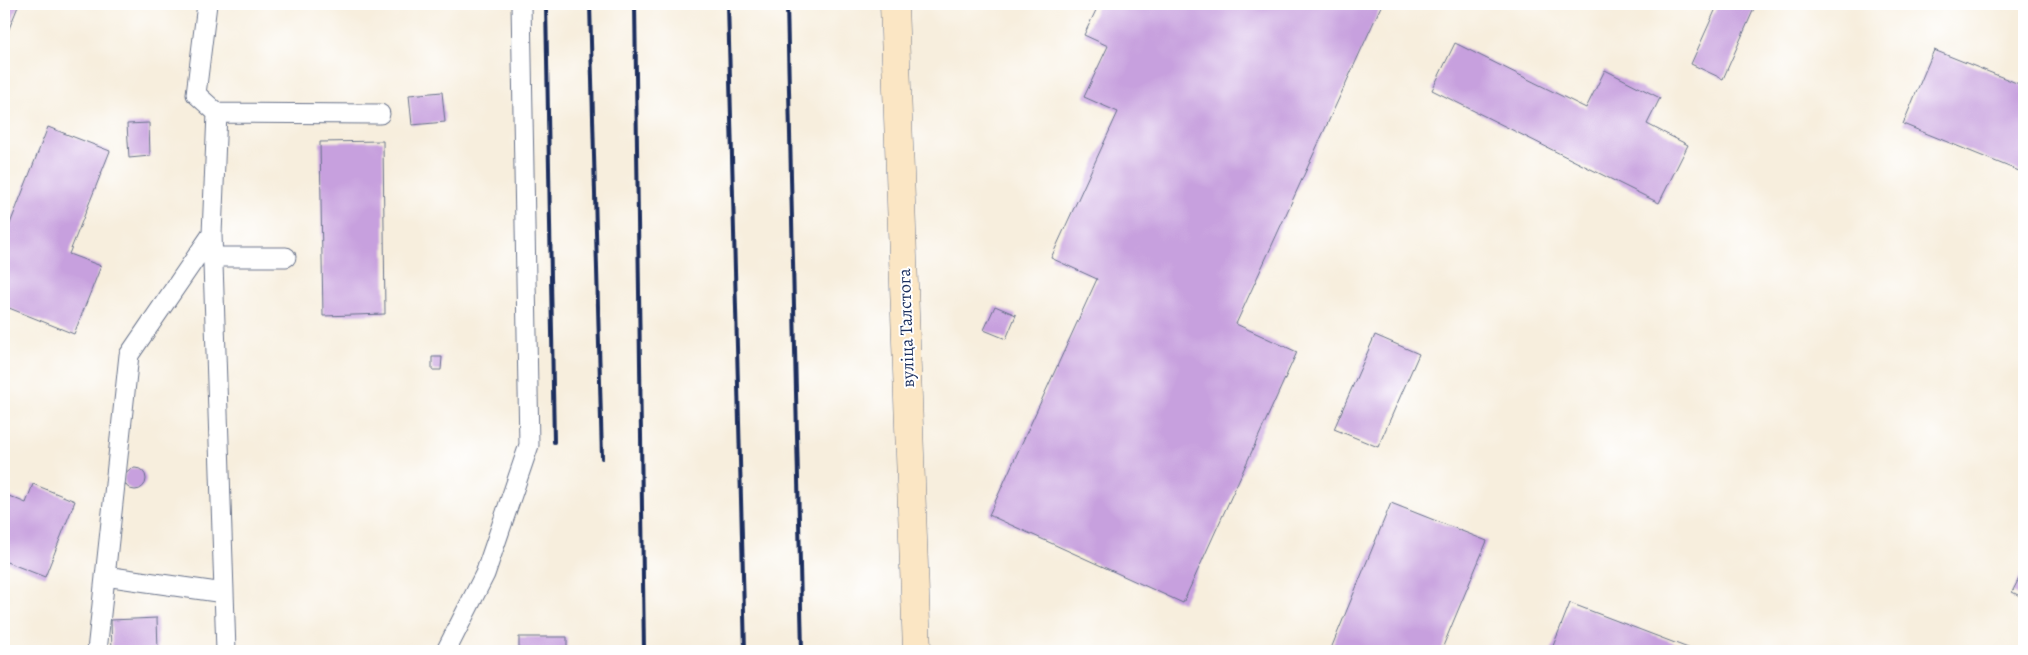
<svg xmlns="http://www.w3.org/2000/svg" width="2028" height="655" font-family="Alegreya,serif">
<rect width="100%" height="100%" fill="#fff"/>
<filter id="ink" filterUnits="userSpaceOnUse"><feTurbulence type="fractalNoise" baseFrequency=".02" numOctaves="2"/><feDisplacementMap in="SourceGraphic" scale="10" xChannelSelector="R" yChannelSelector="G"/><feConvolveMatrix kernelMatrix="1 2 1 2 8 2 1 2 1" color-interpolation-filters="sRGB"/></filter>
<filter id="wash" filterUnits="userSpaceOnUse"><feTurbulence type="fractalNoise" baseFrequency=".0096" numOctaves="4" result="noise"/><feDisplacementMap in="SourceGraphic" scale="20" xChannelSelector="R" yChannelSelector="G"/><feGaussianBlur stdDeviation="1.12" result="paint"/><feColorMatrix in="noise" values="0 0 0 0 0 0 0 0 0 0 0 0 0 0 0 0 0 1.4 0 .05"/><feComposite in="paint" operator="in"/></filter>
<g filter="url(#wash)">
<rect width="100%" height="100%" fill="#f7eedd"/>
<g id="blocks">
<path fill="#c7a0de" d="M 4,4 L 19,4 L 4,41 Z
M 1099,4 L 1382,4 L 1236,324 L 1297,352 L 1183,603 L 989,515 L 1097,279 L 1051,258 L 1118,112 L 1084,97 L 1108,46 L 1084,35 Z
M 1718,4 L 1756,4 L 1723,79 L 1691,64 Z
M 1455,43 L 1586,108 L 1605,70 L 1660,98 L 1647,124 L 1688,145 L 1659,203 L 1432,90 Z
M 1934,50 L 2024,86 L 2024,173 L 1903,124 Z
M 442,92 L 445,122 L 412,125 L 409,95 Z
M 149,123 L 150,156 L 129,158 L 127,124 Z
M 48,127 L 110,151 L 69,254 L 101,266 L 74,334 L 4,306 L 4,239 Z
M 383,141 L 385,314 L 323,316 L 320,142 Z
M 995,306 L 1016,315 L 1006,339 L 984,330 Z
M 1375,335 L 1419,354 L 1378,447 L 1334,429 Z
M 432,357 L 442,357 L 441,370 L 432,370 Z
M124 479a11 11 0 1 1 22 0a11 11 0 1 1-22 0Z
M 33,484 L 75,501 L 45,577 L 4,561 L 4,494 L 26,503 Z
M 1391,503 L 1487,541 L 1441,651 L 1330,651 Z
M 2024,569 L 2024,598 L 2012,592 Z
M 1570,603 L 1696,651 L 1551,651 Z
M 157,618 L 158,651 L 112,651 L 111,620 Z
M 519,637 L 567,637 L 567,651 L 519,651 Z"/>
</g>
</g>
<g filter="url(#ink)">
<use href="#blocks" fill-opacity="0" stroke="#68728a" stroke-width="1"/>
<g fill="none" stroke-linecap="round" stroke-linejoin="round">
<defs>
<path id="service" d="M 207,4 L 196,94 L 217,113
M 213,257 L 286,257
M 105,576 L 224,593
M 97,651 L 129,355 L 212,234
M 226,651 L 212,234 L 217,113 L 380,114
M 446,651 L 485,574 L 529,445 L 521,4"/>
<path id="secondary" d="M 894,4 L 917,651"/>
</defs>
<use href="#service" stroke="#68728a" stroke-width="21"/>
<use href="#secondary" stroke="#68728a" stroke-width="29"/>
<use href="#service" stroke="#fff" stroke-width="19"/>
<use href="#secondary" stroke="#fbe6c4" stroke-width="28"/>
<path stroke="#1b2f5e" stroke-width="4" d="M 546,4 L 554,442
M 590,4 L 602,458
M 635,4 L 644,651
M 728,4 L 745,651
M 787,4 L 802,651"/>
</g>
</g>
<g text-anchor="middle" dominant-baseline="central" stroke-width="4" stroke-linejoin="round" paint-order="stroke">
<g font-size="18" fill="#1b2f5e" stroke="#fff">
<text transform="translate(906 328) rotate(-92)">вуліца Талстога</text>
</g>
</g>
<rect width="2028" height="655" fill="none" stroke="#fff" stroke-width="20"/>
</svg>
